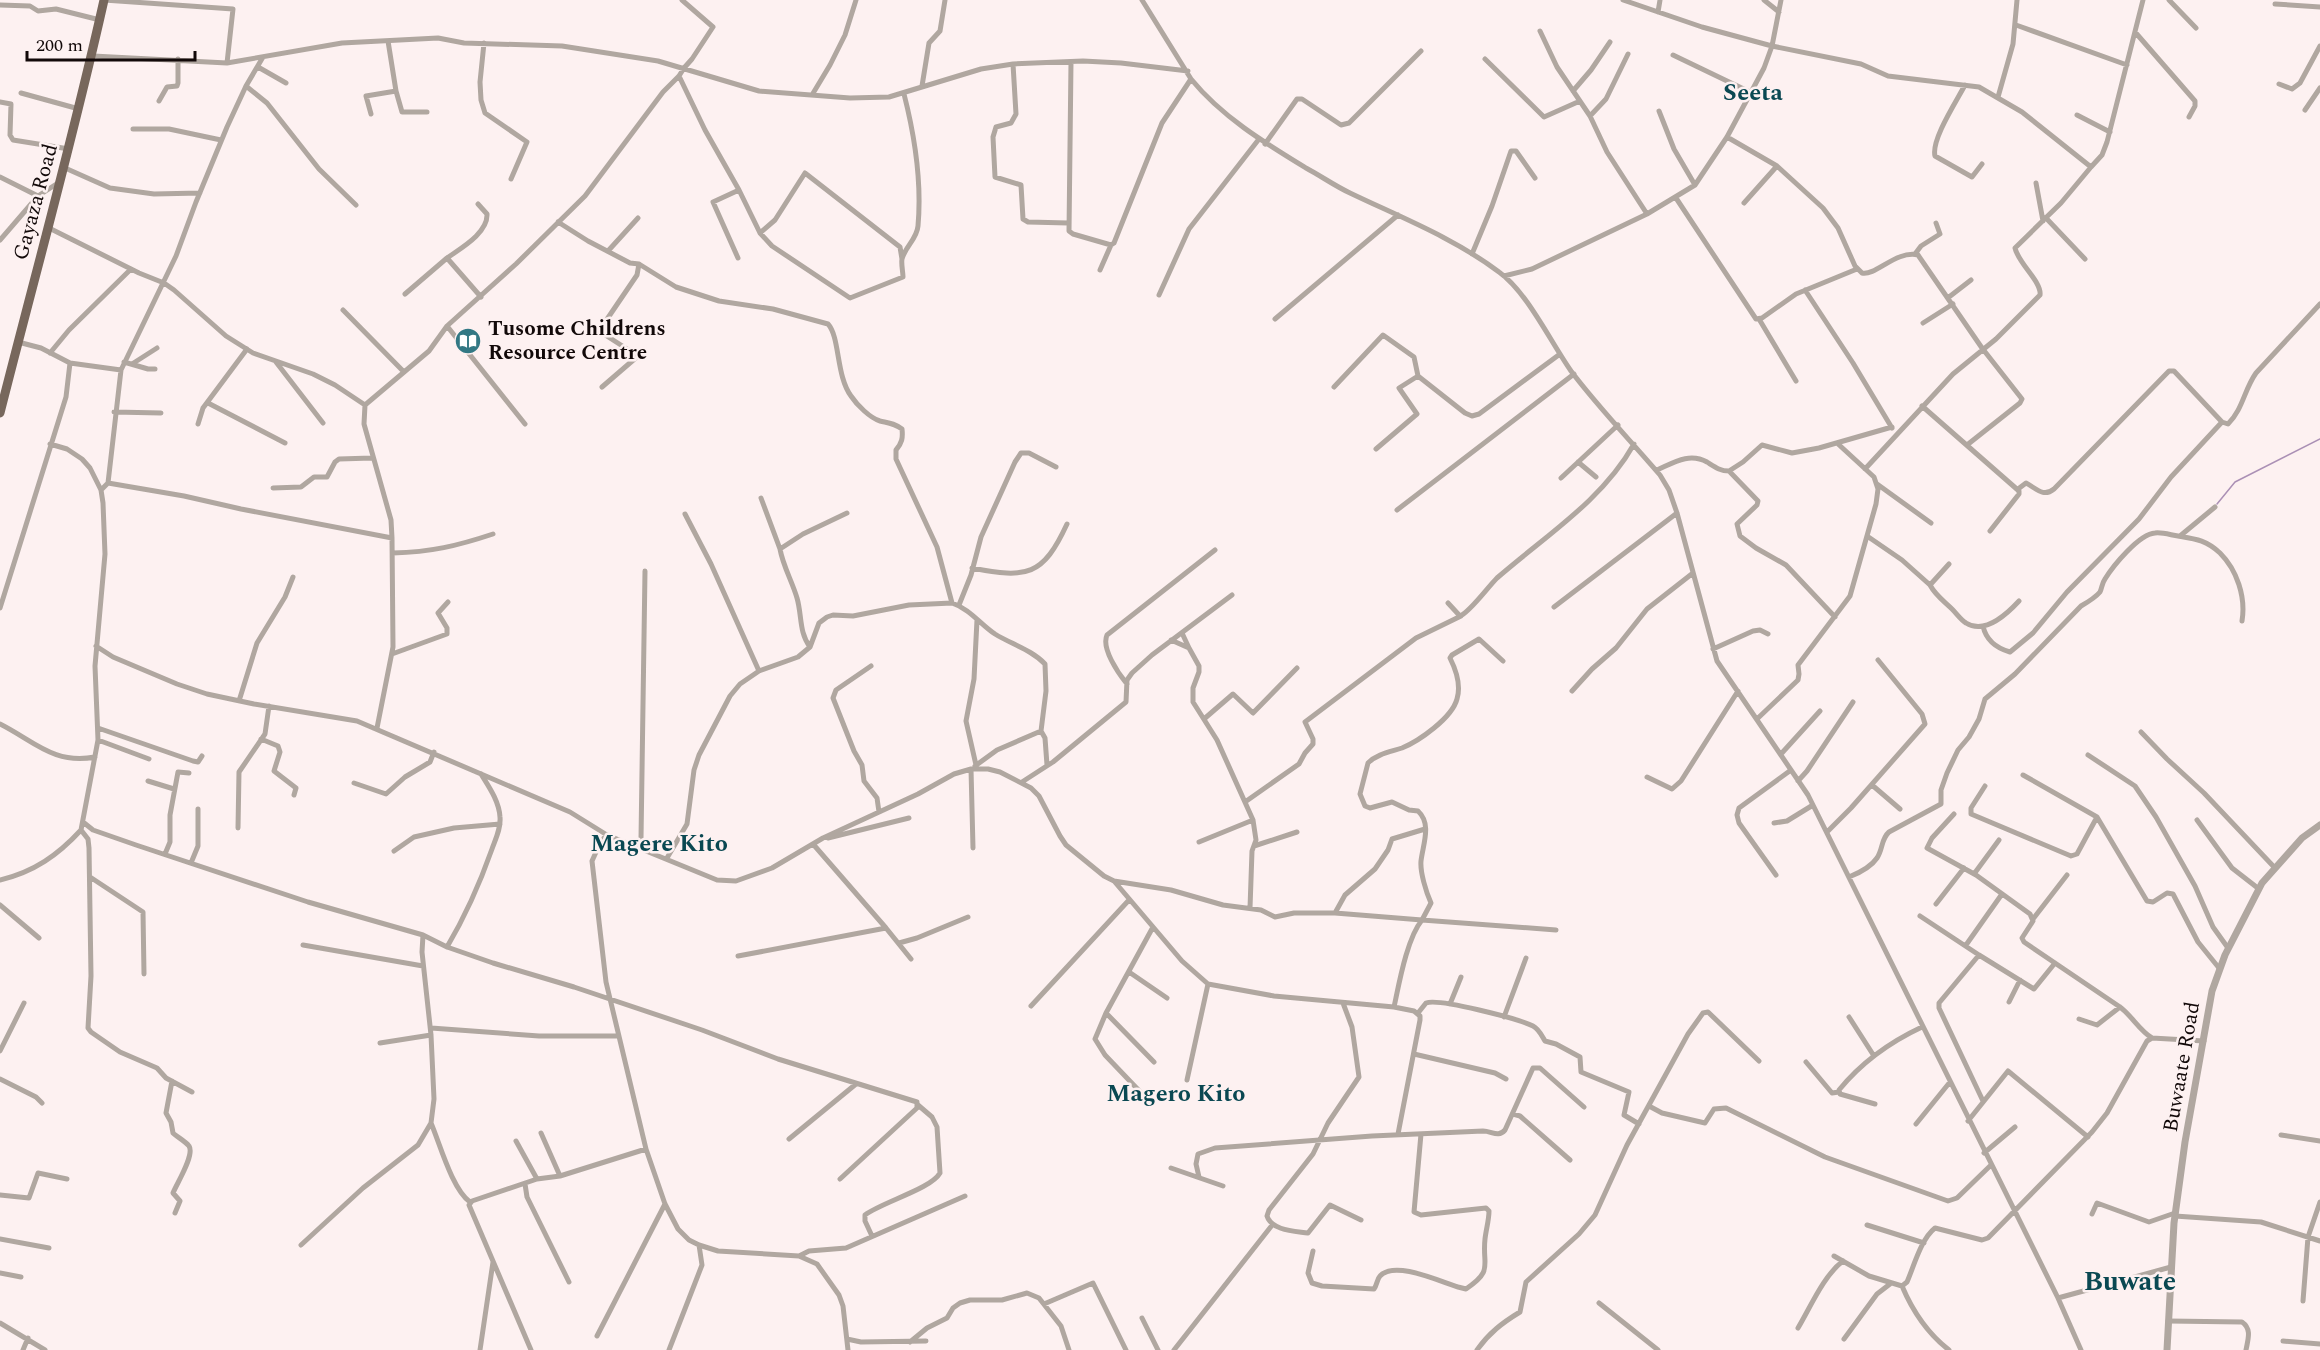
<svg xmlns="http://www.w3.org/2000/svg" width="2320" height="1350" font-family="Spectral,serif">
<rect width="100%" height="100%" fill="#fdf1f1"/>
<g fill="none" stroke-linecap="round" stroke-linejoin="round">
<path stroke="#ab90b5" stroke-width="1.5" d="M 2217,504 L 2235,482 L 2320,439"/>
<path stroke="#b0a7a0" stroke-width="5" d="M 104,0 L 233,9 L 227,63
M 1142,0 L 1191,79 C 1222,117 1265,143 1306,168 C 1321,176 1335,186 1350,193 C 1400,217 1454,238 1499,272 C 1527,292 1550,341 1571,371 C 1598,407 1631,441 1660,475 L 1669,490 L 1677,513 L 1717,661 L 1808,795 L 2058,1298 L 2081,1350
M 1623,0 L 1702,27 L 1772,46 L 1861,64 L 1888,76 L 1979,87 L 2022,112 L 2091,167 L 2102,155 L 2107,142 L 2143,0
M 1764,0 L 1779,12
M 2169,0 L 2196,28
M 2275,4 L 2320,7
M 0,5 L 30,6 L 38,11 L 56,9 L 100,20
M 1658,12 L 1660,0
M 2016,25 L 2127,65
M 1540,31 L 1557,67 L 1590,116 L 1607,152 L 1647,214
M 2135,32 L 2195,101 L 2195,106 L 2189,117
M 484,43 L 480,82 L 481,100 L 485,113 L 527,142 L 511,179
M 1673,55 L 1752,93
M 93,56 L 227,63 L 342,43 L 438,38 L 464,43 L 562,46 L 658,61 L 759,91 L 850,98 L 889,97 L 981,69 L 1013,64 L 1083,61 L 1121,63 L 1188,71
M 1485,59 L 1544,117 L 1580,101
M 1071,62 L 1069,231 L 1073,234 L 1111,245 L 1114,243 L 1162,123 L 1191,79
M 1013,64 L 1016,114 L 1011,123 L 996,127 L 993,137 L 995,177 L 1021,185 L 1023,219 L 1028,222 L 1068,223
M 258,67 L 286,83
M 679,76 L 705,130 L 739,190 L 760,233 L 772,246 L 850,298 L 903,277 C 903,272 901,264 902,259 C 905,247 917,239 918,226 C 922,181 915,137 904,94
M 2279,84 L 2292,89 L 2300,83 L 2320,46
M 1965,85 C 1956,102 1931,140 1935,156 L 1972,177 L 1982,164
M 246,86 L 267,103 L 319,169 L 356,205
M 922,86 L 929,43 L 940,31 L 945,0
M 396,91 L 402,112 L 427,112
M 1573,91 L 1591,70 L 1610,42
M 21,93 L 79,109
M 812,95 L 830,65 L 845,35 L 856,0
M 1998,97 L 2013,44 L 2017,0
M 159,101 L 167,87 L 177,86 L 178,83 L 178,59
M 0,102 L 11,104 L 10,135 L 13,140 L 69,149
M 2305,110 L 2320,88
M 1659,111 L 1674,149 L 1695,185
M 371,114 L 366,96 L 396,91 L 388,41
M 2077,115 L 2110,132
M 1590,116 L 1606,99 L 1628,54
M 133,129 L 169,129 L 221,140
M 1727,137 L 1777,166 L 1823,208 L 1838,228 L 1855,266 L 1862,273 C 1876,276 1896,250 1918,255 L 1982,348 L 2022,399 L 2020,403 L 1967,445
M 1265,144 L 1297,99 L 1302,99 L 1341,125 L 1349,123 L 1421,51
M 65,168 L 110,188 L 154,194 L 200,193
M 0,177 L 38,196
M 2036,183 L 2043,221
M 1676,198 L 1756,319 L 1762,318 L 1796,294 L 1857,269
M 1744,203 L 1777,166
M 2046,218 L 2085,259
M 558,222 L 588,241 L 630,263 L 639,264 L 676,287 L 719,301 L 773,309 L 828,324 C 840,337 836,376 851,396 C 857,405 870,418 880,421 C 889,423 894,423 902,429 C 903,438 902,443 896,450 L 896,459 L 937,547 L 952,603 L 909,605 L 853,616 L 833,615 L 827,617 L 819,623 L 810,647 L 798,657 L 759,671 L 740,684 L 730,696 L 699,755 L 694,770 L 687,824 L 667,858
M 49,228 L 139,273 L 164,283 L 174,290 L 226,336 L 253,353 L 313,374 L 335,385 L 365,405
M 760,233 L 775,220 L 805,173 L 900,247 L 902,259
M 0,240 L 38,196 L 58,183
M 608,251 L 638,218
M 1472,254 L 1492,206 L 1511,151 L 1516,151 L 1535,178
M 1915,254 L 1921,246 L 1940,234 L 1936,223
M 447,258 C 461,248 488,233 487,214 L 478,204
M 738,258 L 713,202 L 739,190
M 1100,270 L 1111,245
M 1504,276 L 1532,269 L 1647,214 L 1695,185 L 1727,137 L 1764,68 L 1772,46 L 1781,0
M 1805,290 L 1853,363 L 1892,428
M 405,294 L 447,258 L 481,297
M 1159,295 L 1189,229 L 1259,139
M 1949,297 L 1971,280
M 343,310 L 404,372
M 1275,319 L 1398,215
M 1759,319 L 1796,381
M 1923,323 L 1953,304
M 447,326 L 525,424
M 50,353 L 69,330 L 131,269
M 124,362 L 148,369 L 155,369
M 276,362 L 323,423
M 70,363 L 121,370
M 132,364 L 157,348
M 602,387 L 638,356 L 599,331 L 637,275 L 639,264
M 1334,387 L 1383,335 L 1414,357 L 1418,376 L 1465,413 L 1472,416 L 1479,414 L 1560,354
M 208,403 L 285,443
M 1922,406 L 2019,491 L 2019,494 L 1990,531
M 114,412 L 161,413
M 198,424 L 203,408 L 247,349
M 50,444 L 67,449 L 82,459 L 90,468 L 101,490 L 103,503 L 105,554 L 95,666 L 98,740 L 81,830 L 88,839 L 89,848 L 91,976 L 88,1028 L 91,1032 L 120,1052 L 157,1068 L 166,1078 L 192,1092
M 1376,449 L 1417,414 L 1399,388 L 1418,376
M 1578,462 L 1596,477
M 1865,469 L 1953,374 L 1996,339 L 2040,295 C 2042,282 2018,263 2015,248 L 2061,203 L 2091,167
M 1657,470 C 1673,463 1689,452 1707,462 C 1715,467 1720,471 1729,471 L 1743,462 L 1762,445 L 1792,453 L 1819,448 L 1892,427
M 1729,471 L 1758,501 L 1757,505 L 1737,524 L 1740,536 L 1756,548 L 1786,565 L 1835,617
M 1561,478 L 1618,425
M 108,483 L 184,496 L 241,509 L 392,538
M 1877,484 L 1931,523
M 273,488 L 301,487 L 314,477 L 327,477 L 335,462 L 339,459 L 372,458
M 2018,489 L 2026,483 C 2036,488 2043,498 2054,489 L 2169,371 L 2174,371 L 2222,422 L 2228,424 C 2243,409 2244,390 2256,373 L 2320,304
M 101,490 L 108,483 L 121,370 L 176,256 L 196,202 L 227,127 L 246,86 L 263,57
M 761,498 L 780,549
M 1397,510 L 1574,374
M 685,514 L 711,564 L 759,671
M 1867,536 L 1902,560 L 1930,585 L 1949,564
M 2180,536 L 2215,507
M 393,553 C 431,552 457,546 493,534
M 972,568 C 1027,579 1043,576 1067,524
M 1930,585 C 1936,596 1944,601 1952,609 C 1957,614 1961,620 1966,623 C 1985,635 2007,614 2019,601
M 952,603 C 970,609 980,624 995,634 C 1011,644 1032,650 1045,664 L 1046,691 L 1041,731 L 1045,738 L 1047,765
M 1448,603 L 1460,616 C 1469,613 1488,587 1497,578 C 1545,536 1602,501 1634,444
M 959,605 L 971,575 L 981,537 L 1015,462 L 1021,453 L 1029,453 L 1056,467
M 1554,607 L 1677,513
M 0,608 L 66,397 L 70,363 L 41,348 L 18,342
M 1983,626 C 1986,640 1996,648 2010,652 L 2033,633 L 2067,592 L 2139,519 L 2171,477 L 2222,422
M 1182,633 L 1189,648
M 1171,640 L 1189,648 L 1199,666 L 1199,672 L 1193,688 L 1193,702 L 1217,740 L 1253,820 L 1256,840 L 1252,851 L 1250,908
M 96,646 L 113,657 L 177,684 L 207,694 L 254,704 L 357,721 L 570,812 L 607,835 L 717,880 L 736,881 L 772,868 L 823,838 L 918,794 L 954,774 L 971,769 L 988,769 L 1000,772 L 1031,788 L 1039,796 L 1060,836 L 1066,845 L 1104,876 L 1114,881 L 1182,961 L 1208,984 L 1274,996 L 1394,1007 C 1399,984 1407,938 1422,920 L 1556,930
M 810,647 C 799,633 802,615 797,598 C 792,581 783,566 780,549 L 803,534 L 847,513
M 1713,649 L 1753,631 L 1760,630 L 1768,634
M 392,654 L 447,634 L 447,628 L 438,613 L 448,602
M 871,666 L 836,690 L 833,698 L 854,751 L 862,765 L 864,781 L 877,798 L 879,812
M 1127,684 C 1118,673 1101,648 1107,635 L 1215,550
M 1572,691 L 1592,669 L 1616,648 L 1647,609 L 1693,573
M 239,701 L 257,643 L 285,597 L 293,577
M 1204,719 L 1233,694 L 1253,713 L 1297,668
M 1757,719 L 1798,680 L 1799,674 L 1798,665 L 1850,596 L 1876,504 L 1878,489 L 1874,477 L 1837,443
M 0,724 C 34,741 54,765 95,757
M 98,728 L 193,761 L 198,762 L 202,756
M 377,728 L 393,647 L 392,538 L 391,520 L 364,424 L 365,405 L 429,351 L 447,326 L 516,264 L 585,196 L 663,92 L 679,76 L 684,68 L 692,59 L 713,27 L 682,0
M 2141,732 L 2167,759 L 2204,793 L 2275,868
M 261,739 L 278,746 L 280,752 L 274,771 L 296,788 L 294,795
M 98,740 L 149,759
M 1781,754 L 1820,711
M 2088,755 L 2135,786 L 2156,817 L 2195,886 L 2213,927 L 2228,948
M 976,765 L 966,721 L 974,679 L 977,620
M 975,766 L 997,750 L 1041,731
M 971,769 L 973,848
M 2023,775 L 2097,817 L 2147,901 L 2153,902 L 2167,893 L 2173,894 L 2198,942 L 2219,968
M 1647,777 L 1672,789 L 1681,781 L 1738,691
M 148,781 L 174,789
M 1798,781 L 1807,771 L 1853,702
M 1022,782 L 1053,762 L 1126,702 L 1127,680 L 1132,673 L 1152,655 L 1232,595
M 354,783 L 386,794 L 405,777 L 430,762 L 434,752
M 1872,785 L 1900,809
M 1985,786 L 1971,808 L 1971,814 L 2071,856 L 2077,854 L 2097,817
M 1245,802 L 1299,764 L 1305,753 L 1313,744 L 1313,739 L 1305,722 L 1416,638 L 1461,616
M 1954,814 L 1932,838 L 1927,848 L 1976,875 L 2030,914 L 2033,921 L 2022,938 L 2024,942 L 2120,1007 C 2132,1016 2139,1030 2152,1038
M 2197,820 L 2232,868 L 2259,889
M 83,822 L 93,830 L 136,845 L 308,902 L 423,935 L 447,947 L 493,963 L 574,987 L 702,1030 L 778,1059 L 917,1102 L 917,1108 L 840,1179
M 1774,823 L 1787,821 L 1813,805
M 238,828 L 239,772 L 265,734 L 269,706
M 1827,832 L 1851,808 L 1925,724 L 1922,714 L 1878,660
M 607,835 L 601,841 L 592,861 L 606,982 L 646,1149 L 665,1204 L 678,1229 L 689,1240 L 699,1245 L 718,1251 L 799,1256 L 817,1264 L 839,1295 L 843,1306 L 848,1350
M 828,838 L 909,818
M 1199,842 L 1253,820
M 813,844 L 886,928 L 911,959
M 1254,846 L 1297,832
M 639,847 L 641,839 L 645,571
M 394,851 L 414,837 L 454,828 L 500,824
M 165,854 L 170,842 L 170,815 L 178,772 L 189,773
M 191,863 L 198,846 L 198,809
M 1974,874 L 1999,840
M 1776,875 L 1739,823 L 1737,815 L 1739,808 L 1791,770
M 90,877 L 143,912 L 144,974
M 1849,877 C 1859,873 1871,867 1877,858 C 1883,849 1881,839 1889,832 L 1941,804 L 1941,790 L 1947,773 L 1958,750 L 1969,737 L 1979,719 L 1985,699 L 2015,674 L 2081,606 C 2088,602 2095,598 2100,592 C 2102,588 2102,583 2105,579 C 2113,566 2139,534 2155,533 C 2162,532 2171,535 2178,536 C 2196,539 2206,540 2220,553 C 2237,570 2246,597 2242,621
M 0,880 C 34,872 58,855 81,830
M 1114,881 L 1171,890 L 1223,905 L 1261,910 L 1275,917 L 1294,913 L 1335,913 L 1345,895 L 1375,869 L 1388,850 L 1392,839 L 1425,829
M 1936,904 L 1964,868
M 0,905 L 39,938
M 1335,913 L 1422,920 L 1431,903 C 1426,892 1420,872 1421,861 C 1423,844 1432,824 1418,811 L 1409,810 L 1392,802 L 1370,808 L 1365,806 L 1360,794 L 1368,763 C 1377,754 1390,752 1402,748 C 1419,741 1452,718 1457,699 C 1461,686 1456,670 1450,658 L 1452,655 L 1479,639 L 1503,661
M 1920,916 L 1979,955
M 2033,919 L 2067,875
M 899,943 L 917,938 L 968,917
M 303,945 L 423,966
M 1966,945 L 2002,894
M 447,947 C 466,915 480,883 492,849 C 496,838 501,828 500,817 C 499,801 489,787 481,774
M 738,956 L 886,928
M 1129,972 L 1167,998
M 2009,1002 L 2020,980
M 1343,1003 L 1352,1027 L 1359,1077 L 1328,1123 L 1313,1154 L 1269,1210 L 1267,1216 C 1272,1231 1295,1231 1308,1233 L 1330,1205 L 1361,1220
M 1450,1004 L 1461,977
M 1031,1006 L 1129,900
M 1394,1007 L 1414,1011 L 1420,1016 L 1420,1020 L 1398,1134
M 1106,1013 L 1154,1062
M 1418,1013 L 1426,1003 C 1439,998 1519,1019 1533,1026 C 1539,1029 1542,1036 1545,1041 L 1556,1044 L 1580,1057 L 1581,1072 L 1629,1092 L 1624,1115 L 1639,1124
M 1504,1017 L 1526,958
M 1849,1017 L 1874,1056
M 2079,1019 L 2097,1025 L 2120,1007
M 431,1028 L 539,1036 L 618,1036
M 380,1043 L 431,1035
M 0,1051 L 24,1003
M 1414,1054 L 1495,1073 L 1506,1079
M 1806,1062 L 1832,1093 L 1839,1092
M 0,1079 L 36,1097 L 42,1103
M 1187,1080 L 1208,984
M 172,1081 L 166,1113 L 171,1122 L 173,1133 C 177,1137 185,1141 189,1146 C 195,1155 177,1183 173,1193 L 180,1201 L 175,1213
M 1147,1099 L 1105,1055 L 1095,1039 L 1106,1013 L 1153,927
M 1983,1101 L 1939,1008 L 1939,1003 L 1979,955 L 2034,989 L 2055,963
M 1875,1104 L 1840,1094 L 1839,1090 C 1861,1063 1890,1042 1922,1027
M 1649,1106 L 1662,1113 L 1705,1123 L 1714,1109 L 1726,1108 L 1825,1157 L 1948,1201 L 1957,1198 L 1990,1166
M 1513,1114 L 1520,1116 L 1570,1160
M 1968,1121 L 2008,1071 L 2088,1137
M 431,1123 C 440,1144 452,1189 470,1202
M 1916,1124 L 1950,1082
M 541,1133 L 560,1176
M 2281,1135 L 2320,1141
M 789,1139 L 856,1084
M 516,1141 L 537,1179 L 472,1201 L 469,1205 L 531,1350
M 1984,1153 L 2015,1127
M 1171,1168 L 1223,1186
M 1199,1177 L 1196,1164 L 1198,1154 L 1215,1148 L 1372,1136 L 1483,1131 C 1492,1131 1498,1138 1505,1130 L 1533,1068 L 1540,1068 L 1584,1107
M 537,1179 L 560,1176 L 646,1149
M 525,1184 L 527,1197 L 569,1282
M 0,1195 L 29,1198 L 38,1173 L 67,1179
M 2092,1214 L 2097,1203 L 2149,1222 L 2175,1213
M 2175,1216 L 2261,1222 L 2320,1241
M 1867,1225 L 1924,1243
M 872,1236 L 865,1221 L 865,1215 C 882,1202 931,1189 940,1173 L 937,1127 L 932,1117 L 918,1105
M 0,1239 L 49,1248
M 301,1245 L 363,1188 L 418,1145 L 431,1123 L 434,1099 L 431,1035 L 422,952 L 423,935
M 1313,1251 L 1308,1273 L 1312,1283 L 1322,1286 L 1374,1289 C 1377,1285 1377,1279 1380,1276 C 1395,1260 1441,1282 1458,1287 L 1466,1289 C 1494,1270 1482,1266 1485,1239 C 1486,1230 1489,1220 1489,1211 L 1486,1208 L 1421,1215 L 1414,1212 L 1421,1134
M 799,1256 L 809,1251 L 846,1248 L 965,1196
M 1834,1256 L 1869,1276 L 1902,1286 L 1907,1282 C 1914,1266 1921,1239 1935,1228 L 1982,1240 L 1988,1238 L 2092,1132 L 2107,1113 L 2147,1041 L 2152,1038 L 2204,1041
M 0,1273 L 21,1277
M 1902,1286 C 1913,1312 1927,1333 1949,1350
M 2058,1298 L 2171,1267
M 2303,1301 L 2308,1237 L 2320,1202
M 1599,1303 L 1658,1350
M 1044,1304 L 1093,1283 L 1126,1350
M 1142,1318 L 1158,1350
M 2168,1321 L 2242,1322 C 2252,1329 2248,1339 2246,1350
M 0,1323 L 45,1350
M 1798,1328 C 1810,1308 1824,1275 1843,1261
M 597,1336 L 665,1204
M 847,1339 L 861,1342 L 926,1341
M 1844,1339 L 1877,1294 L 1890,1284
M 2283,1341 L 2320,1344
M 910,1342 L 927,1328 L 947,1318 L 953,1308 L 960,1303 L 970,1300 L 1002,1300 L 1027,1293 L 1039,1298 L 1061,1326 L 1069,1350
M 23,1350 L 28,1338
M 480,1350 L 493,1262
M 669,1350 L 702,1265 L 699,1245
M 1174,1350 L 1273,1224
M 1477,1350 C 1489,1333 1502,1323 1520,1312 L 1526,1282 L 1579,1234 L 1595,1215 L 1627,1145 L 1688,1034 L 1703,1013 L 1708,1012 L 1759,1061"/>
<path stroke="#b0a7a0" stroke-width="7" d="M 2167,1350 L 2174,1223 L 2185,1142 L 2212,991 L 2225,955 L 2262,883 L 2302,838 L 2320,825"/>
<path stroke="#77675c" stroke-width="9" d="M 0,413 C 35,275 73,139 104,0"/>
</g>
<defs>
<symbol id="library-disc" viewBox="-11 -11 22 22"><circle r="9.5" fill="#327884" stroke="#fdf1f1"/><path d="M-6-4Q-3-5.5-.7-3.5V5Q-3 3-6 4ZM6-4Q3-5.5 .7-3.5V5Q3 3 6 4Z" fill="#fff"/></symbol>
</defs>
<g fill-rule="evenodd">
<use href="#library-disc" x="453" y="326" width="30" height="30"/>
</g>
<g text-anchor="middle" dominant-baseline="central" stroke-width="5" stroke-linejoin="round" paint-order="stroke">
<g font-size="21" fill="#120909" stroke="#fdf1f1">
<text transform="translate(36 202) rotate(-75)">Gayaza Road</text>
<text transform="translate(2182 1067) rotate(-80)">Buwaate Road</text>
</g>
<g font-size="21" font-weight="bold" fill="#120909" stroke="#fdf1f1" text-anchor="start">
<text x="488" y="329">Tusome Childrens<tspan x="488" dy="24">Resource Centre</tspan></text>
</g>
<g font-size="24" font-weight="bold" fill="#0a4852" stroke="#fdf1f1">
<text x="1753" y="93">Seeta</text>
<text x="659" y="844">Magere Kito</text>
<text x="1176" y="1094">Magero Kito</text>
</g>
<g font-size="27" font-weight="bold" fill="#0a4852" stroke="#fdf1f1">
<text x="2130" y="1282">Buwate</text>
</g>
</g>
<path d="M27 51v9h168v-9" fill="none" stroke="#120909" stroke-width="3"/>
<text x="36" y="51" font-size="18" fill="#120909" stroke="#fdf1f1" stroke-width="4.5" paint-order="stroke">200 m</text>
</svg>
